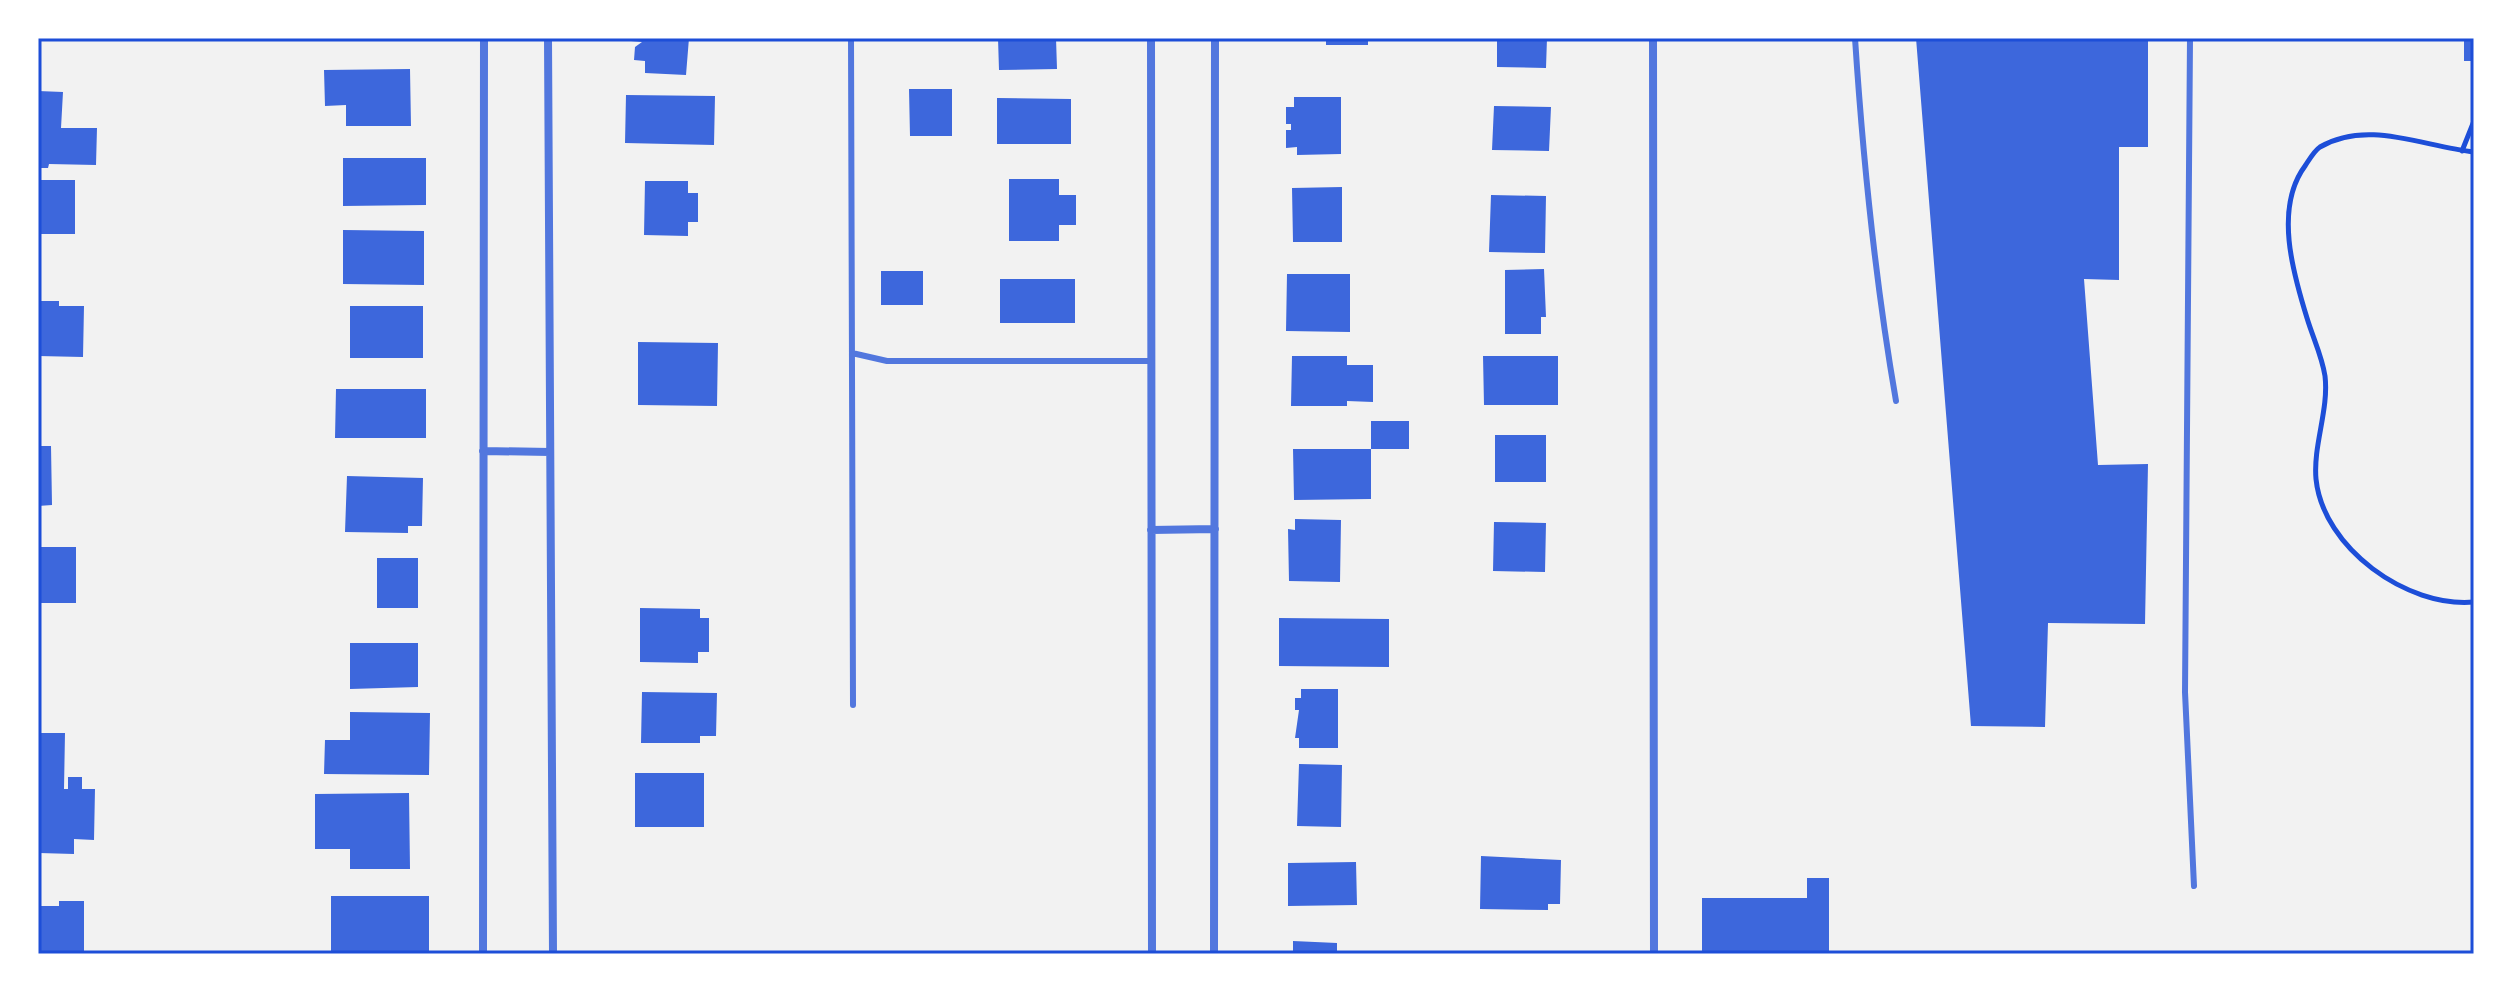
<svg xmlns="http://www.w3.org/2000/svg" width="2512" height="992" font-family="Poppins,sans-serif">
<rect width="100%" height="100%" fill="#f2f2f2"/>
<path fill="#3d67dc" d="M 632,38 L 689,38 L 686,75 L 645,73 L 645,61 L 634,60 L 635,47 L 642,42 L 631,41 Z
M 998,38 L 1056,38 L 1057,69 L 999,70 Z
M 1326,38 L 1368,38 L 1368,45 L 1326,45 Z
M 1497,38 L 1547,38 L 1546,68 L 1497,67 Z
M 1916,38 L 2148,38 L 2148,147 L 2119,147 L 2119,280 L 2084,279 L 2098,465 L 2148,464 L 2145,624 L 2048,623 L 2045,727 L 1971,726 Z
M 2464,38 L 2474,38 L 2474,61 L 2464,61 Z
M 410,69 L 411,126 L 346,126 L 346,105 L 325,106 L 324,70 Z
M 909,89 L 952,89 L 952,136 L 910,136 Z
M 38,91 L 63,92 L 61,128 L 97,128 L 96,165 L 49,164 L 48,168 L 38,168 Z
M 626,95 L 715,96 L 714,145 L 625,143 Z
M 1294,97 L 1341,97 L 1341,154 L 1297,155 L 1297,147 L 1286,148 L 1286,130 L 1291,130 L 1291,124 L 1286,124 L 1286,107 L 1294,107 Z
M 997,98 L 1071,99 L 1071,144 L 997,144 Z
M 1494,106 L 1551,107 L 1549,151 L 1492,150 Z
M 343,158 L 426,158 L 426,205 L 343,206 Z
M 1009,179 L 1059,179 L 1059,195 L 1076,195 L 1076,225 L 1059,225 L 1059,241 L 1009,241 Z
M 38,180 L 75,180 L 75,234 L 38,234 Z
M 645,181 L 688,181 L 688,193 L 698,193 L 698,222 L 688,222 L 688,236 L 644,235 Z
M 1342,187 L 1342,242 L 1293,242 L 1292,188 Z
M 1491,195 L 1546,196 L 1545,253 L 1489,252 Z
M 343,230 L 424,231 L 424,285 L 343,284 Z
M 1544,269 L 1546,317 L 1541,317 L 1541,334 L 1505,334 L 1505,270 Z
M 881,271 L 923,271 L 923,305 L 881,305 Z
M 1287,274 L 1350,274 L 1350,332 L 1286,331 Z
M 1000,279 L 1075,279 L 1075,323 L 1000,323 Z
M 39,301 L 59,301 L 59,306 L 84,306 L 83,357 L 38,356 Z
M 350,306 L 423,306 L 423,358 L 350,358 Z
M 638,342 L 718,343 L 717,406 L 638,405 Z
M 1292,356 L 1347,356 L 1347,365 L 1373,365 L 1373,402 L 1347,401 L 1347,406 L 1291,406 Z
M 1483,356 L 1558,356 L 1558,405 L 1484,405 Z
M 336,389 L 426,389 L 426,438 L 335,438 Z
M 1371,421 L 1409,421 L 1409,449 L 1371,449 Z
M 1495,435 L 1546,435 L 1546,482 L 1495,482 Z
M 38,446 L 51,446 L 52,505 L 38,506 Z
M 1293,449 L 1371,449 L 1371,499 L 1294,500 Z
M 347,476 L 423,478 L 422,526 L 408,526 L 408,533 L 345,532 Z
M 1295,519 L 1341,520 L 1340,582 L 1289,581 L 1288,529 L 1295,530 Z
M 1494,522 L 1546,523 L 1545,572 L 1493,571 Z
M 38,547 L 76,547 L 76,603 L 38,603 Z
M 377,558 L 418,558 L 418,608 L 377,608 Z
M 640,608 L 700,609 L 700,618 L 709,618 L 709,652 L 698,652 L 698,663 L 640,662 Z
M 1279,618 L 1389,619 L 1389,667 L 1279,666 Z
M 350,643 L 418,643 L 418,687 L 350,689 Z
M 1301,689 L 1338,689 L 1338,748 L 1299,748 L 1299,738 L 1295,738 L 1299,710 L 1295,710 L 1295,698 L 1301,698 Z
M 642,692 L 717,693 L 716,736 L 700,736 L 700,743 L 641,743 Z
M 350,712 L 430,713 L 429,775 L 324,774 L 325,740 L 350,740 Z
M 38,733 L 65,733 L 64,789 L 68,789 L 68,777 L 82,777 L 82,789 L 95,789 L 94,840 L 74,839 L 74,854 L 39,853 Z
M 1299,764 L 1342,765 L 1341,827 L 1297,826 Z
M 635,773 L 704,773 L 704,827 L 635,827 Z
M 409,793 L 410,869 L 350,869 L 350,849 L 315,849 L 315,794 Z
M 1481,856 L 1561,860 L 1560,904 L 1548,904 L 1548,910 L 1480,909 Z
M 1356,862 L 1357,905 L 1288,906 L 1288,863 Z
M 1807,878 L 1829,878 L 1829,954 L 1702,954 L 1702,898 L 1807,898 Z
M 331,896 L 429,896 L 429,954 L 331,953 Z
M 59,901 L 84,901 L 84,954 L 38,954 L 38,906 L 59,906 Z
M 1293,941 L 1337,943 L 1337,954 L 1293,954 Z"/>
<g fill="none" stroke-linecap="round" stroke-linejoin="round">
<path stroke="#1d4ed8" stroke-width="5" d="M 2462,151 L 2474,121
M 2474,152 C 2424,147 2368,119 2320,147 C 2314,151 2309,160 2305,166 C 2274,208 2293,273 2307,318 C 2313,338 2322,356 2325,376 C 2329,410 2313,445 2316,479 C 2323,548 2407,608 2474,602"/>
<path stroke="#5277de" stroke-width="6" d="M 851,38 L 853,705
M 1855,38 C 1863,160 1875,280 1896,401
M 2190,38 L 2185,692 L 2194,886
M 852,353 L 887,361 L 1151,361"/>
<path stroke="#5277de" stroke-width="8" d="M 548,38 L 553,954
M 1151,38 L 1152,954
M 1653,38 L 1654,954
M 483,451 L 550,452
M 1151,530 L 1215,529
M 483,954 L 484,38
M 1214,954 L 1215,38"/>
</g>
<rect width="2512" height="992" fill="none" stroke="#ffffff" stroke-width="80"/>
<rect x="40" y="40" width="2432" height="912" fill="none" stroke="#1d4ed8" stroke-width="3"/>
</svg>
